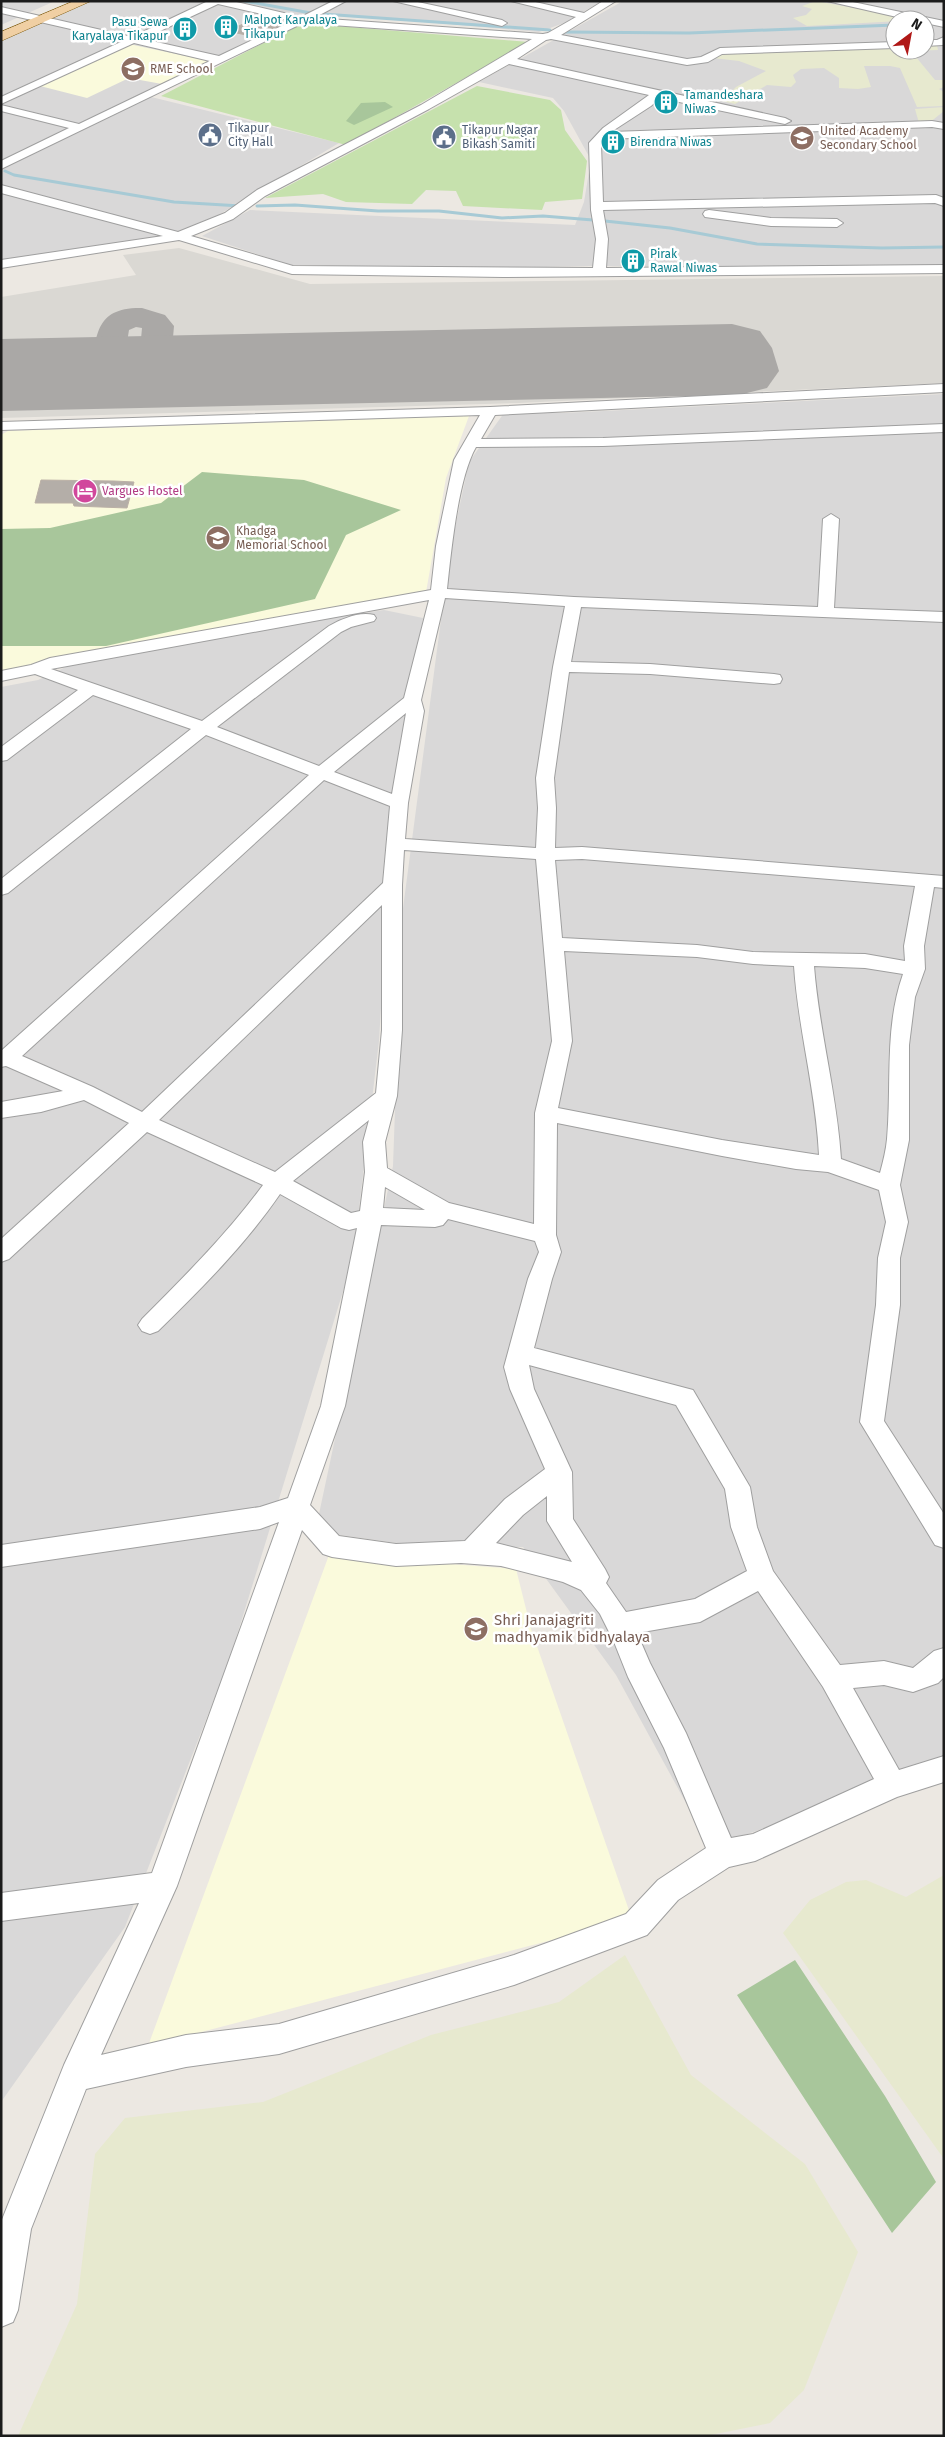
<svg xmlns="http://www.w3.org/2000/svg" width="945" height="2437" font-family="'Fira Sans',sans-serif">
<rect width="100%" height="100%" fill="#ece8e2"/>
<path fill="#d9d8d8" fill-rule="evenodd" d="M 1,1 L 55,1 L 1,25 Z
M 76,1 L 602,1 L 564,23 L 539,32 L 313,12 L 143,95 L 339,143 L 205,223 L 163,236 L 1,261 L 1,34 Z
M 623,1 L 944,1 L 944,267 L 587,266 L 490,268 L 290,265 L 202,236 L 250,210 L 575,225 L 584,202 L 591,160 L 564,111 L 553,98 L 479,82 ZM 895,20 L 925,20 L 925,50 L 895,50 Z
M 944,394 L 944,1766 L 710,1847 L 616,1675 L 523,1547 L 424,1547 L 333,1534 L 319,1514 L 393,1166 L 402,916 L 450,551 L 469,462 L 504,413 L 563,413 Z
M 384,610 L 423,618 L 392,828 L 379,1041 L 353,1259 L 229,1661 L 125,1927 L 1,2102 L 1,687 L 38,680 L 70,665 L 224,634 Z"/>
<path fill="#fafadc" d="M 129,44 L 209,61 L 162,84 L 129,78 L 87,98 L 40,86 Z
M 469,416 L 446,478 L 425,598 L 1,675 L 1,435 L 8,431 Z
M 329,1555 L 516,1569 L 531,1629 L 632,1919 L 148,2046 Z"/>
<path fill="#dad8d3" d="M 179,248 L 310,284 L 944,276 L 944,383 L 519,403 L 1,418 L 1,297 L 136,275 L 123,255 Z"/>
<path fill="#e7e9cf" d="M 816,1 L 919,20 L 807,26 L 793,18 L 806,15 L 812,9 L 802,6 Z
M 937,45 L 938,50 L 911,51 L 935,80 L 944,80 L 944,87 L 939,89 L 944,92 L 944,106 L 917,107 L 900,68 L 890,66 L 864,66 L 871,87 L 858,89 L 839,88 L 839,78 L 824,68 L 801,69 L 793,75 L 796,82 L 791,87 L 767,85 L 735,104 L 722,101 L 736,87 L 766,71 L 739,61 L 713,58 L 731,52 L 895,47 L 895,50 L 925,50 L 925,46 Z
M 944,107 L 944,111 L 929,123 L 919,123 L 915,109 Z
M 944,1875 L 944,2159 L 783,1933 L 810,1900 L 846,1882 L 866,1880 L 906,1897 Z
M 625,1955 L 691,2075 L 805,2164 L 858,2252 L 804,2390 L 770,2423 L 706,2436 L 18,2436 L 77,2304 L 95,2154 L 125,2118 L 263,2102 L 431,2035 L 559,2002 Z"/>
<path fill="#c6e1ad" d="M 302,23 L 529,42 L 346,145 L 161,96 Z
M 477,86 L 550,100 L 561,110 L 565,130 L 587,161 L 582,199 L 545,202 L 542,210 L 463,206 L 456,191 L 426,190 L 412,204 L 346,202 L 323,194 L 265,198 Z"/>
<path fill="#a8c69b" d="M 385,102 L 393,107 L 354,125 L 346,121 L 361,103 Z
M 202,472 L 304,480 L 401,510 L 346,535 L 315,599 L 106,646 L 1,646 L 1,529 L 50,528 L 161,503 Z
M 795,1960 L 885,2096 L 936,2182 L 892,2233 L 737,1995 Z"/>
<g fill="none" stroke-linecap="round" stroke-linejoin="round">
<path stroke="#a7cad5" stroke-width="3" d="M 244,1 L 311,13
M 323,14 L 550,30
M 925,24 L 937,24
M 564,32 L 689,33 L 895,25
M 5,171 L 14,175 L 174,202 L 241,206
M 257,206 L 295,205 L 378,211 L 439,211 L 502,218 L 543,216 L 593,220
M 605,221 L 670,228 L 757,244 L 882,248 L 944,247"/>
<path fill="#aaa8a6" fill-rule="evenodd" d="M 142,308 L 165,315 L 174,326 L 170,372 L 165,379 L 154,382 L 143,379 L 138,372 L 142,328 L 136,327 L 129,330 L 122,373 L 117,380 L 106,383 L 95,380 L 90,373 C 97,336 94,307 142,308 Z"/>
<path fill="#aaa8a6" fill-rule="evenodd" d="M 732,324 L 760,331 L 772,348 L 779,371 L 767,388 L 739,395 L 1,411 L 1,339 Z"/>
</g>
<path fill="#b4aea8" stroke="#bbb0a6" d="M 260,16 L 286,22 L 255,37 L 228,31 Z
M 41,480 L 114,481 L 134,482 L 127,508 L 74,506 L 73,503 L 35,503 Z"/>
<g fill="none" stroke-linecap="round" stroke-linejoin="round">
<defs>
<path id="minor" d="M 208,1 L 232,1 L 301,17 L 333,1 L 346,1 L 314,18 L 543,34 L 548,33 L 576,17 L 511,1 L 531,1 L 584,13 L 603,1 L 616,1 L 561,35 L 687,59 L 701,57 L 720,48 L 895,42 L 895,48 L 722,54 L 708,62 L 687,65 L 551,39 L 546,40 L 517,59 L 785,118 L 791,121 L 785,124 L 660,98 L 651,106 L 611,132 L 932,121 L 944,123 L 944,129 L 932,127 L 605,139 L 601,144 L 603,202 L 936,195 L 944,198 L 944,206 L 935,203 L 603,210 L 608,239 L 606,268 L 944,265 L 944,273 L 503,277 L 292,274 L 179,240 L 1,268 L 1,260 L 163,236 L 1,193 L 1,185 L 178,232 L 225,213 L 257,190 L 421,105 L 532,39 L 303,23 L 1,169 L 1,161 L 69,128 L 1,111 L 1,105 L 79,124 L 210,61 L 134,43 L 1,104 L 1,97 L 123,41 L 1,13 L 1,7 L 132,37 ZM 218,4 L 292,21 L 219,56 L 143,39 ZM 509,64 L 649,95 L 603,128 L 589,143 L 591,210 L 596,239 L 593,268 L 293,266 L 191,236 L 233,219 L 265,196 L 429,109 Z
M 393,1 L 413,1 L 502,20 L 507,23 L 502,26 Z
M 827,1 L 848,1 L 944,21 L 944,27 L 925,23 L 925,20 L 910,20 Z
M 944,37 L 943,45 L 925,46 L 925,40 L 937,40 Z
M 709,210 L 771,218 L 837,219 L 843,223 L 837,227 L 771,226 L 705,217 L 703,214 L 705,211 Z
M 944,384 L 944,392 L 495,415 L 481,439 L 603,438 L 944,424 L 944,432 L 603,446 L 476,447 C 458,478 451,552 447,589 L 574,597 L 818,607 L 823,519 L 831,514 L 839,519 L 834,608 L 944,612 L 944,622 L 581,607 L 571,662 L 650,664 L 774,674 L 780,675 L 782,679 L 780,683 L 774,684 L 650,674 L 569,672 L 554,778 L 556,808 L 555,848 L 582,847 L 944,876 L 944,888 L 934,887 L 924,946 L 925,969 L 915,997 L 909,1045 L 909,1140 L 900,1185 L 908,1222 L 900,1258 L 900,1305 L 884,1421 L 944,1514 L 944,1548 L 935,1545 L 860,1422 L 876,1305 L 878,1258 L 886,1222 L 879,1190 L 828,1172 L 796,1169 L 722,1156 L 557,1123 L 556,1235 L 561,1252 L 552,1279 L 534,1348 L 693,1390 L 750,1487 L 757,1527 L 773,1571 L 840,1665 L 884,1661 L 913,1668 L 934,1651 L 944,1648 L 944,1677 L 938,1683 L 913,1692 L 884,1685 L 853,1688 L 899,1770 L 944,1756 L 944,1782 L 897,1797 L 755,1861 L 729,1867 L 678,1900 L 647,1935 L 514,1985 L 279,2054 L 186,2067 L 86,2089 L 31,2229 L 18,2310 L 13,2322 L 1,2327 L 1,2222 L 64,2065 L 139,1903 L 1,1921 L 1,1893 L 152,1873 L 279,1522 L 260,1529 L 1,1567 L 1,1545 L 260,1507 L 288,1498 L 321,1406 L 357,1228 L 349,1230 L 341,1228 L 280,1194 C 245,1245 202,1288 158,1331 L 150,1334 L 142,1331 L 138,1325 L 142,1319 C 185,1276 227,1234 263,1185 L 147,1132 L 9,1259 L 1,1262 L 1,1239 L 129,1123 L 84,1100 L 41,1112 L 1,1118 L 1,1102 L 63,1091 L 6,1066 L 1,1067 L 1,1051 L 309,775 L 206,735 L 8,893 L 1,895 L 1,879 L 191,729 L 93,695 L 7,760 L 1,761 L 1,747 L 78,690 L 35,674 L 1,681 L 1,671 L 31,665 L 50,658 L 431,590 L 436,546 L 454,460 L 480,415 L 1,430 L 1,422 L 490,407 ZM 445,598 L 565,606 L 553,667 L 536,778 L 538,808 L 536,848 L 405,839 L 408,803 L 424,711 L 421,700 ZM 429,600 L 404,698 L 319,766 L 217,727 L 341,632 L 351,627 L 374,621 L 376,618 L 374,615 C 360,611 341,619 329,626 L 202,721 L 51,669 ZM 406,713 L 392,794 L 334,772 ZM 324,780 L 390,806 L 383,883 L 142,1112 L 93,1087 L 22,1056 ZM 404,850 L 536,859 L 552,1041 L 535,1113 L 534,1224 L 449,1203 L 387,1168 L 385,1142 L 397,1096 L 402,1030 L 402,885 ZM 582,859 L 915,886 L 904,946 L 905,961 L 865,954 L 753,952 L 697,945 L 562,938 L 555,860 ZM 382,905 L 382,1030 L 376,1093 L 275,1172 L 159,1120 ZM 564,951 L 697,957 L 753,964 L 794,966 C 798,1029 816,1091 819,1155 L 722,1140 L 558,1108 L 572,1041 ZM 814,966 L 865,968 L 903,974 C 884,1028 892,1083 887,1139 C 886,1150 883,1162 880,1173 L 841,1159 C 837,1094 819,1031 814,966 ZM 369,1120 L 363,1142 L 365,1172 L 360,1211 L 351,1213 L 293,1181 ZM 385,1187 L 425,1210 L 383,1208 ZM 448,1219 L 535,1241 L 539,1252 L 528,1279 L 504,1367 L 510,1389 L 545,1469 L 505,1499 L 465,1541 L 396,1544 L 339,1536 L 310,1505 L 345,1406 L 381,1225 L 435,1227 L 443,1225 ZM 529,1365 L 676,1405 L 725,1489 L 731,1527 L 747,1571 L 695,1599 L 626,1612 L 606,1583 L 609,1577 L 605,1569 L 573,1519 L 572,1472 L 534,1389 ZM 547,1496 L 547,1521 L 572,1562 L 496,1543 L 523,1515 ZM 302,1530 L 323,1554 L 332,1557 L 396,1566 L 461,1563 L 501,1566 L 563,1582 L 581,1590 L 600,1614 L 614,1642 L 628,1677 L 664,1748 L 706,1848 L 658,1880 L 626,1914 L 514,1955 L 279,2024 L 186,2035 L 101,2055 L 177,1886 ZM 758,1591 L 823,1687 L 874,1779 L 753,1834 L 731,1838 L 686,1733 L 650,1663 L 637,1633 L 700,1622 Z"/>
<path id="major" d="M 74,1 L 91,1 L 1,41 L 1,32 Z"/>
</defs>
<use href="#minor" stroke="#9f9f9f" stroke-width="2"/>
<use href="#major" stroke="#825d11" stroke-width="1"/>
<use href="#minor" fill="#fff" fill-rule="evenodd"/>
<use href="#major" fill="#f0cfa3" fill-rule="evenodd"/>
</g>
<defs>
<symbol id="building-disc" viewBox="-11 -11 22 22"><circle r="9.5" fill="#0f9aa8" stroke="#fff"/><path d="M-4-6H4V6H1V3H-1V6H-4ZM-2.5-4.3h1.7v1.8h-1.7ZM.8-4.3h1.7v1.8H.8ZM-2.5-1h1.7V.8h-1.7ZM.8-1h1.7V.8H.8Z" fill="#fff"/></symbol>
<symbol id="school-disc" viewBox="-11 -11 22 22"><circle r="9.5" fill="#8d6e63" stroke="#fff"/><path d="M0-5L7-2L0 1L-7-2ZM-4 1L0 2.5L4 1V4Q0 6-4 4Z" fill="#fff"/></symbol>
<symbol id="civic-disc" viewBox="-11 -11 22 22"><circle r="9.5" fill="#5c6f8a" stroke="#fff"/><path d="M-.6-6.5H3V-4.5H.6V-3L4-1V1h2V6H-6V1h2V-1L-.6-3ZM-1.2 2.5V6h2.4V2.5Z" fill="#fff"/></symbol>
<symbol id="hotel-disc" viewBox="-11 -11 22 22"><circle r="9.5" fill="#d1479c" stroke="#fff"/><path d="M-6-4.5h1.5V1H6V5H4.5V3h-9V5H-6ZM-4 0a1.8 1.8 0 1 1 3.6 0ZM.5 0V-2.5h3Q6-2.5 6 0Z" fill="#fff"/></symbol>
</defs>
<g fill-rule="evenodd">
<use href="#building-disc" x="212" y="13" width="28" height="28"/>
<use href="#building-disc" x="171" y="15" width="28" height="28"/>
<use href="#school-disc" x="119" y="55" width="28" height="28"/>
<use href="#building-disc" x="652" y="88" width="28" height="28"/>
<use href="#civic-disc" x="196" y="121" width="28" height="28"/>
<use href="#civic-disc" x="430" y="123" width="28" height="28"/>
<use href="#school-disc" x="788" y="124" width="28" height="28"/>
<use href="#building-disc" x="599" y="128" width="28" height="28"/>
<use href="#building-disc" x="619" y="247" width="28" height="28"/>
<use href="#hotel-disc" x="71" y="477" width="28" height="28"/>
<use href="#school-disc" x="204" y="524" width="28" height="28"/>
<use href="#school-disc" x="462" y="1615" width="28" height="28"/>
</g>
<g text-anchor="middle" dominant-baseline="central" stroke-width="5" stroke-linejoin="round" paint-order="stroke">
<g font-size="12" fill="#0d838f" stroke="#fff" text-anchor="start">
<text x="244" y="20">Malpot Karyalaya<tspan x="244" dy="14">Tikapur</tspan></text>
<text x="168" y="22" text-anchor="end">Pasu Sewa<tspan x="168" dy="14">Karyalaya Tikapur</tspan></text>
<text x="684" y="95">Tamandeshara<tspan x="684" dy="14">Niwas</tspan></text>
<text x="630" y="142">Birendra Niwas</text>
<text x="650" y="254">Pirak<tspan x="650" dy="14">Rawal Niwas</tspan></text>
</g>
<g font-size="12" fill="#785e54" stroke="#fff" text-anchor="start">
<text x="150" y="69">RME School</text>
<text x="820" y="131">United Academy<tspan x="820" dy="14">Secondary School</tspan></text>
<text x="236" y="531">Khadga<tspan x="236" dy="14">Memorial School</tspan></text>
</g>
<g font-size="12" fill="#4e5e75" stroke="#fff" text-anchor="start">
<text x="228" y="128">Tikapur<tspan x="228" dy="14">City Hall</tspan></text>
<text x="462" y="130">Tikapur Nagar<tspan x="462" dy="14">Bikash Samiti</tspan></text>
</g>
<g font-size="12" fill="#b23c85" stroke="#fff" text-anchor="start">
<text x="102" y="491">Vargues Hostel</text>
</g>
<g font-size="15" fill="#785e54" stroke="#fff" text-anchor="start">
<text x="494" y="1620">Shri Janajagriti<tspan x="494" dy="17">madhyamik bidhyalaya</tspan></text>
</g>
</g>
<rect width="945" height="2437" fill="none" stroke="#1b1b1b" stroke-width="5"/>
<g transform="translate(910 35) rotate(32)"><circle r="24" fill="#ffffff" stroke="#a4a4a4"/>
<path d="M0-4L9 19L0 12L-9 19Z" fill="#b01817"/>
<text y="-8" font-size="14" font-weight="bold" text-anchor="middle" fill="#1b1b1b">N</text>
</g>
</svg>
